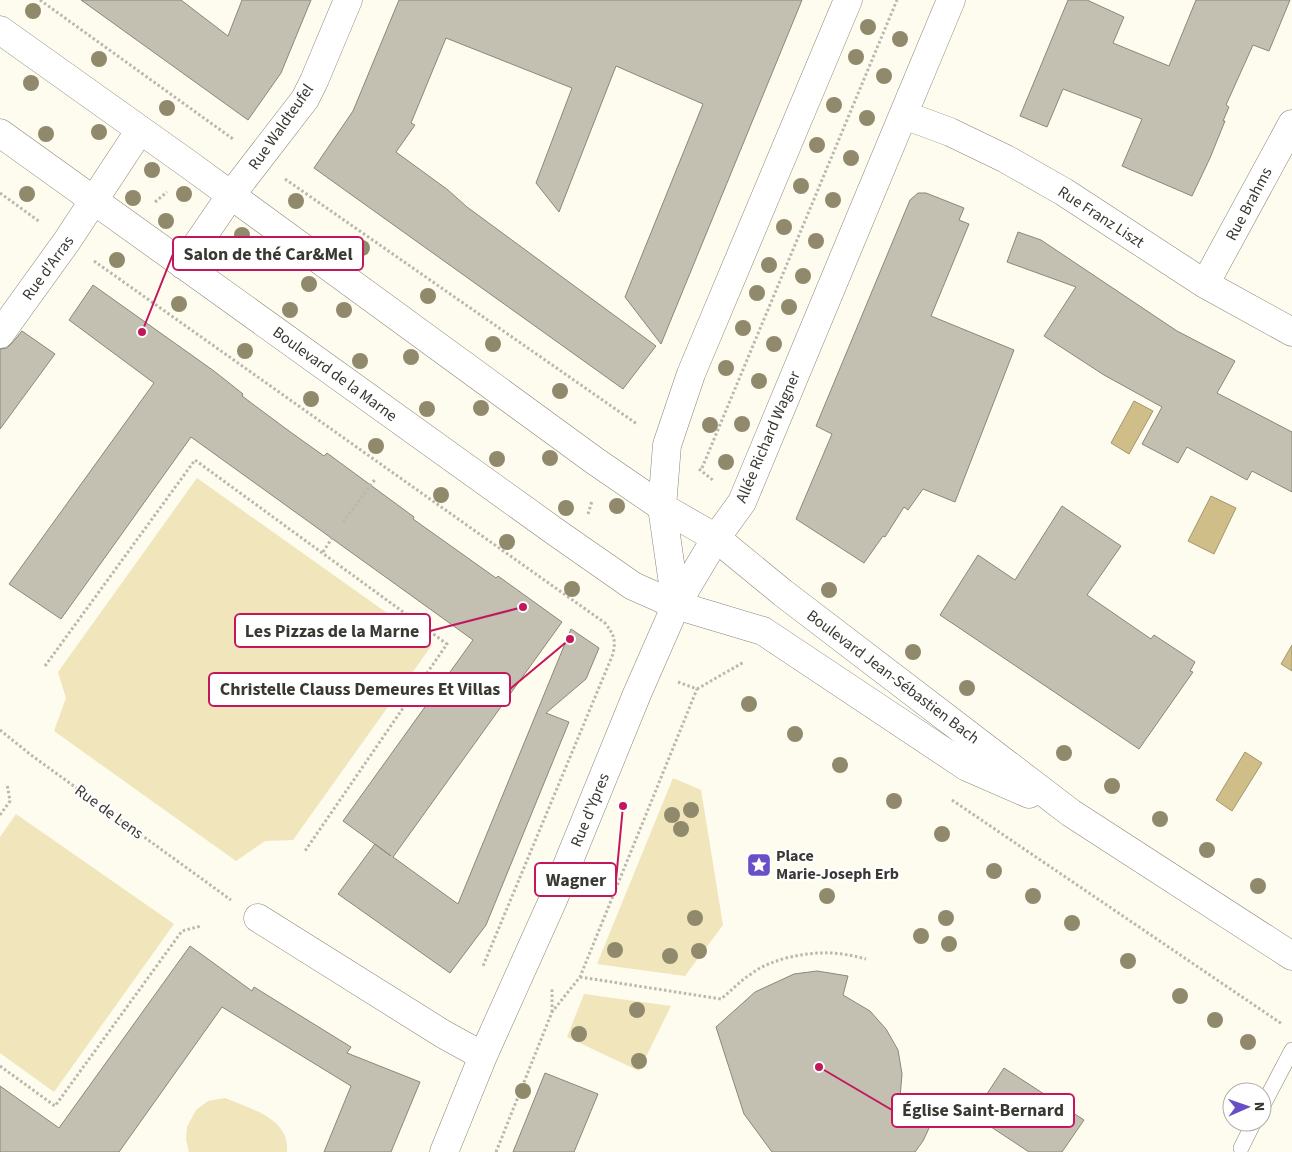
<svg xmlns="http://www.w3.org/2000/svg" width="1292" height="1152" font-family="'Source Sans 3',sans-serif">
<rect width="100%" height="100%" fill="#fefbef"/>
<path fill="#f1e5bc" d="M 197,478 L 432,645 L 293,840 L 265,841 L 236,861 L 54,731 L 66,698 L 58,672 Z
M 673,778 L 701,790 L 723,925 L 685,976 L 597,964 Z
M 16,814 L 174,924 L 54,1092 L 0,1053 L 0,837 Z
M 584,994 L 671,1006 L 639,1071 L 567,1037 Z
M 225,1098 C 250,1109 290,1118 287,1152 L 189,1152 L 186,1140 L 187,1127 L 196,1110 L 208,1101 Z"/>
<path fill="#cfbe88" stroke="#a2966e" d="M 1134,401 L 1153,411 L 1129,454 L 1111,443 Z
M 1211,496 L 1236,508 L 1214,554 L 1188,541 Z
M 1292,645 L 1292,671 L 1281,664 Z
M 1245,752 L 1262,763 L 1232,811 L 1216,800 Z"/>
<path fill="#c3bfb1" stroke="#8b8779" d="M 81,0 L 181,0 L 228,36 L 242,0 L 311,0 L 281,73 L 248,120 Z
M 399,0 L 802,0 L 661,344 L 625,297 L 703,104 L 616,66 L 559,212 L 536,183 L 572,88 L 446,38 L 411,123 L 415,125 L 396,152 L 448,190 L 467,207 L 656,346 L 623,389 L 314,168 L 353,111 Z
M 1068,0 L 1087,0 L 1124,17 L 1113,43 L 1169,66 L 1196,0 L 1290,0 L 1269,51 L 1253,45 L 1226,105 L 1229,107 L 1223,121 L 1225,121 L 1210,158 L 1192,196 L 1122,166 L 1142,119 L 1063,89 L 1047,127 L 1020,116 Z
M 918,193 L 926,193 L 964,208 L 959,220 L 969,224 L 931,316 L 1014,350 L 955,502 L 923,489 L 908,510 L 904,507 L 885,537 L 883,536 L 864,563 L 796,519 L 832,434 L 816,426 L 910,200 Z
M 1018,232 L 1041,240 L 1177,331 L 1235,361 L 1217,393 L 1292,432 L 1292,492 L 1252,471 L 1247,480 L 1187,447 L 1178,463 L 1142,444 L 1162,407 L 1104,375 L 1044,336 L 1076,287 L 1007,262 Z
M 93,285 L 214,371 L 243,394 L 242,396 L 289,431 L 324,456 L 327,453 L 414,517 L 413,519 L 496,578 L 498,576 L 562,622 L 393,857 L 458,904 L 571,629 L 599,648 L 586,679 L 546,713 L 569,722 L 486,925 L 450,973 L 338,894 L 375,844 L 391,856 L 343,821 L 473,640 L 191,437 L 61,619 L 9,584 L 154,383 L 69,320 Z
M 22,331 L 55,354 L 0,429 L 0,349 L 7,348 L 12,343 Z
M 1062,506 L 1121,546 L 1087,595 L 1151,639 L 1154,635 L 1195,662 L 1190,671 L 1193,672 L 1139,749 L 940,615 L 978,555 L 1015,580 Z
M 190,946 L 252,991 L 254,987 L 351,1047 L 347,1053 L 420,1082 L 391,1152 L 324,1152 L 351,1086 L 222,1007 L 119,1152 L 0,1152 L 0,1086 L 59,1128 Z
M 817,971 L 848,976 L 843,995 L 870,1011 L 886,1029 L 898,1050 L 902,1074 L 900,1098 L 938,1109 L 923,1141 L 915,1152 L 772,1152 L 744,1114 L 716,1027 L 755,992 L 794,974 Z
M 1004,1068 L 1084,1120 L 1062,1152 L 1029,1152 L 973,1115 Z
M 545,1073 L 598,1094 L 574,1152 L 513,1152 Z"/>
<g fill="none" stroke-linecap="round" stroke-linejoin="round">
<defs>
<path id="lane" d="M 1262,1107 L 1292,1050
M 1241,1148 L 1254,1122"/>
<path id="street" d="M 904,115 L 950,132 L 1006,159 L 1064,192 L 1205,284 L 1292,332
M 183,265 L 231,195 L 305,99 L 314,81 L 348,0
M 1205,284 L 1292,124
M 0,334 L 67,241 L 140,130
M 676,605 L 662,507 L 667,445 L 691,374 L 848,0
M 258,918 L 443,1034 L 483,1056
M 444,1152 L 483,1056 L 553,900 L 637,694 L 676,605 L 716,538 L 742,502 L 951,0"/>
<path id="secondary" d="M 0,30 L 191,166 L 595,461 L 662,507 L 716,538 L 783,593 L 1071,813 L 1292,956
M 0,133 L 557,533 L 633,586 L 676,605 L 763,631 L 967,767 L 1029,794"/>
</defs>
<use href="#lane" stroke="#888477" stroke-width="16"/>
<use href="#street" stroke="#888477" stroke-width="29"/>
<use href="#secondary" stroke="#888477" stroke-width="29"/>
<path stroke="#bab8ae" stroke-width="3" stroke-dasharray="2.5 2.5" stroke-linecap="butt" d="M 40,0 L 233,139
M 285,179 L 637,424
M 0,193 L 40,222
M 155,202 L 167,192
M 94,261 L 605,623 C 614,635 616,639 613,654 L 483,966
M 702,468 L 897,0
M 699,469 L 714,481
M 588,514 L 592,501
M 343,522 L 376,478
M 323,552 L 332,538
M 45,666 L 195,460 L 447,644 L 305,851
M 678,682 L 697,689
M 697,689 L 744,662
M 0,730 L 31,755 L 231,900
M 952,800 L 1282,1024
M 0,815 L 10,801 L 7,784
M 580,977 L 721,999 C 731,991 740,981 751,974 C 761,966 773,962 786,958 C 816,951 836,951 866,959
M 552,1012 L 552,988
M 0,1066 L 55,1106 L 182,931 L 201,926
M 496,1152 L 552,1012 L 580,977 L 697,689"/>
<use href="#lane" stroke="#fff" stroke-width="15"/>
<use href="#street" stroke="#fff" stroke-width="28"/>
<use href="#secondary" stroke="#fff" stroke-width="28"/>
</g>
<g fill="#91896c">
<circle cx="33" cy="11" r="8"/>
<circle cx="868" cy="27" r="8"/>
<circle cx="900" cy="39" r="8"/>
<circle cx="856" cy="57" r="8"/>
<circle cx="99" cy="59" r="8"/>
<circle cx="884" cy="76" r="8"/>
<circle cx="31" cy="83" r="8"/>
<circle cx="834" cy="105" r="8"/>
<circle cx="167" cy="108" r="8"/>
<circle cx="867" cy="118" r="8"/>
<circle cx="99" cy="132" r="8"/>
<circle cx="46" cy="134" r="8"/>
<circle cx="817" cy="145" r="8"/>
<circle cx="851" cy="158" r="8"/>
<circle cx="152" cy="170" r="8"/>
<circle cx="801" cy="186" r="8"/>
<circle cx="27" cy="194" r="8"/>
<circle cx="184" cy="194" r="8"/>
<circle cx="133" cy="198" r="8"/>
<circle cx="833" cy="200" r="8"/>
<circle cx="296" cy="201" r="8"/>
<circle cx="166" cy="221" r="8"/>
<circle cx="784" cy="227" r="8"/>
<circle cx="242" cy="235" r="8"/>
<circle cx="816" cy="241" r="8"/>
<circle cx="362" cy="248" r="8"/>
<circle cx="117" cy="260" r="8"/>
<circle cx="769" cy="265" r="8"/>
<circle cx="803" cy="276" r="8"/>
<circle cx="309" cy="284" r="8"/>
<circle cx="757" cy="293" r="8"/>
<circle cx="428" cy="296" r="8"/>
<circle cx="179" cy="304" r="8"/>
<circle cx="789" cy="307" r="8"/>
<circle cx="290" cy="310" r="8"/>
<circle cx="344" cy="310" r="8"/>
<circle cx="743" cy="328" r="8"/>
<circle cx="493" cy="344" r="8"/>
<circle cx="774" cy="344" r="8"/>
<circle cx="245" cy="351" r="8"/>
<circle cx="411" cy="357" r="8"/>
<circle cx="360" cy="361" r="8"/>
<circle cx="726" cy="368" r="8"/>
<circle cx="759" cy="381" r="8"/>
<circle cx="560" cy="391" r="8"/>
<circle cx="311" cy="399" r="8"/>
<circle cx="481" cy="408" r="8"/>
<circle cx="427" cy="409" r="8"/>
<circle cx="742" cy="424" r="8"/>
<circle cx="710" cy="425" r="8"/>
<circle cx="376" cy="446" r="8"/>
<circle cx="550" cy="458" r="8"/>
<circle cx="497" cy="459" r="8"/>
<circle cx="726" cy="462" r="8"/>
<circle cx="441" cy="495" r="8"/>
<circle cx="617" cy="506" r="8"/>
<circle cx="566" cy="508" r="8"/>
<circle cx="507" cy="542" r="8"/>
<circle cx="572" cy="589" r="8"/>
<circle cx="829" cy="590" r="8"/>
<circle cx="913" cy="652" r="8"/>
<circle cx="967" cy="688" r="8"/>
<circle cx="749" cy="704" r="8"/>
<circle cx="795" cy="734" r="8"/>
<circle cx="1064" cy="753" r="8"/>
<circle cx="840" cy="765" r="8"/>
<circle cx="1112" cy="786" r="8"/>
<circle cx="894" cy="801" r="8"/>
<circle cx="691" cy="810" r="8"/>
<circle cx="672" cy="815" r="8"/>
<circle cx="1160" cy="819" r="8"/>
<circle cx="681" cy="829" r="8"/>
<circle cx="942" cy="834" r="8"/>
<circle cx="1207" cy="850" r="8"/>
<circle cx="994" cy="871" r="8"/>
<circle cx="1258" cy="886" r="8"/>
<circle cx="827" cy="896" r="8"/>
<circle cx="1033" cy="896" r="8"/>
<circle cx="695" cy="918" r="8"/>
<circle cx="946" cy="918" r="8"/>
<circle cx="1072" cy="923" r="8"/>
<circle cx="921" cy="936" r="8"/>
<circle cx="949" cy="944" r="8"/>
<circle cx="615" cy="950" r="8"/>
<circle cx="699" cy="951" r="8"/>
<circle cx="670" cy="956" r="8"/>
<circle cx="1128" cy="961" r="8"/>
<circle cx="1180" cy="996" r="8"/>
<circle cx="637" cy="1010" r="8"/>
<circle cx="1215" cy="1020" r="8"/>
<circle cx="579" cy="1034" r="8"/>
<circle cx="1248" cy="1042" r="8"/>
<circle cx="639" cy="1061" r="8"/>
<circle cx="523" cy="1091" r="8"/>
</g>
<defs>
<symbol id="sight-square" viewBox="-11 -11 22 22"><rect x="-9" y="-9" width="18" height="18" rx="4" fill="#684fc8" stroke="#fff"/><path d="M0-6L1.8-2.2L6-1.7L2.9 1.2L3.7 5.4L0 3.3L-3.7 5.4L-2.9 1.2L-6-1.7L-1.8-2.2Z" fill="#fff"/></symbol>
</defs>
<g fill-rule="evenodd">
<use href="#sight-square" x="745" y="851" width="28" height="28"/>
</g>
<g text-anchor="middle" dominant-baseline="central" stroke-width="4" stroke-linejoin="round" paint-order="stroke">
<g font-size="16" fill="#393832" stroke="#fff">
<text transform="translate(281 127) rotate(-55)">Rue Waldteufel</text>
<text transform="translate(1249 204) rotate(-62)">Rue Brahms</text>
<text transform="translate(1101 217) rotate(33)">Rue Franz Liszt</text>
<text transform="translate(48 268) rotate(-54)">Rue d'Arras</text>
<text transform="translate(335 374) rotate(36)">Boulevard de la Marne</text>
<text transform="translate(768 437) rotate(-67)">Allée Richard Wagner</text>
<text transform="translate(893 677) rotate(37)">Boulevard Jean-Sébastien Bach</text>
<text transform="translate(590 810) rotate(-68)">Rue d'Ypres</text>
<text transform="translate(109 812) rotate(36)">Rue de Lens</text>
</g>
<g font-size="16" font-weight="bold" fill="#393832" stroke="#fff" text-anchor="start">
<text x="776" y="856">Place<tspan x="776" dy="18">Marie-Joseph Erb</tspan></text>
</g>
</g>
<path fill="none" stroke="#c2185b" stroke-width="2" d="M142 332L173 254M523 607L430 631M570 639L510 689M623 806L616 880M819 1067L892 1110"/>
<g fill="#c2185b" stroke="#fff" stroke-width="2">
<circle cx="142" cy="332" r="5"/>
<circle cx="523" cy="607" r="5"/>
<circle cx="570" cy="639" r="5"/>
<circle cx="623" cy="806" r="5"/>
<circle cx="819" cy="1067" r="5"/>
</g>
<g fill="#fff" stroke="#c2185b" stroke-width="2">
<rect x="173" y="237" width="190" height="33" rx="5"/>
<rect x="235" y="614" width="195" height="33" rx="5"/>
<rect x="209" y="673" width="301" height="33" rx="5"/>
<rect x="535" y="863" width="81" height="33" rx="5"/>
<rect x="892" y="1094" width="182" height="33" rx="5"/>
</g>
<g font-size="18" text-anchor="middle" font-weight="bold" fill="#393832">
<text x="268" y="260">Salon de thé Car&amp;Mel</text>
<text x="332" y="637">Les Pizzas de la Marne</text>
<text x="360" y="695">Christelle Clauss Demeures Et Villas</text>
<text x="576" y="886">Wagner</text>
<text x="983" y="1116">Église Saint-Bernard</text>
</g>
<g transform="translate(1247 1107) rotate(88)"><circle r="24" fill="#ffffff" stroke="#b0afad"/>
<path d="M0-4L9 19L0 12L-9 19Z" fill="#684fc8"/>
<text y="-8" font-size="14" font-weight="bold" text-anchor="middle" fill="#393832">N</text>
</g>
</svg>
